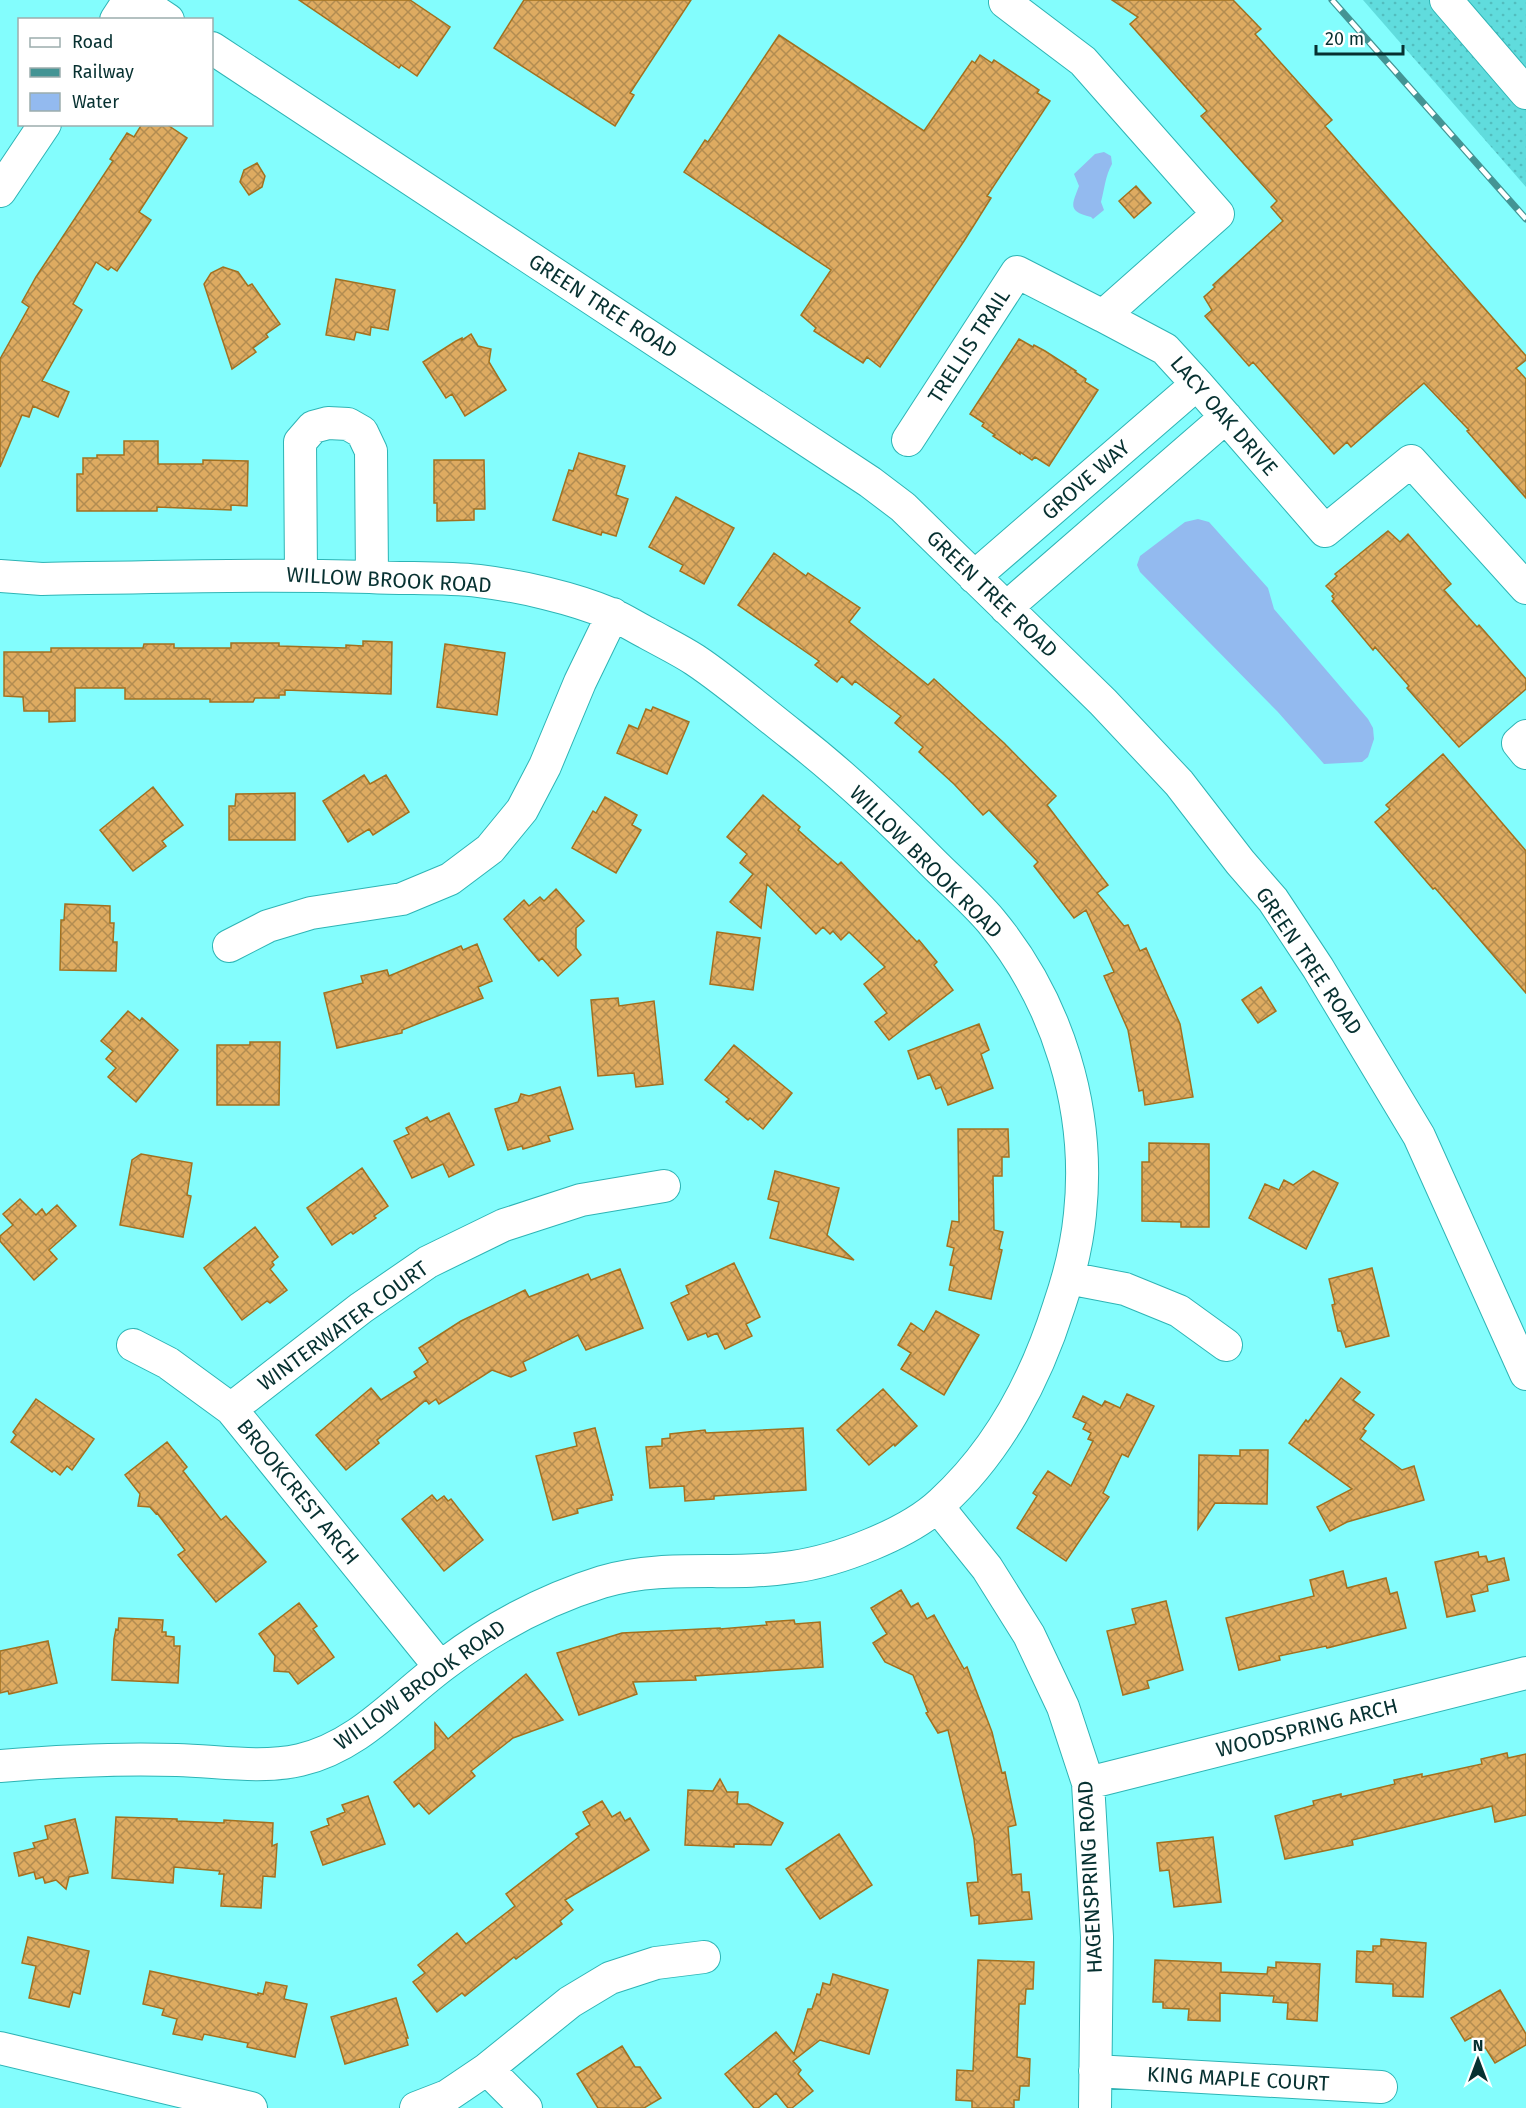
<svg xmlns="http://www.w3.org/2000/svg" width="1526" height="2108" font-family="'Fira Sans',sans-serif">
<defs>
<pattern id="grass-dots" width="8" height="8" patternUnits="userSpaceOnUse" patternTransform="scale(1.5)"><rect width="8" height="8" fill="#60dcdd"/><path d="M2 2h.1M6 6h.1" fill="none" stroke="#52bdbe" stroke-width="1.8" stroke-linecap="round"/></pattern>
<pattern id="building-cross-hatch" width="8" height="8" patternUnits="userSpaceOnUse" patternTransform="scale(1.5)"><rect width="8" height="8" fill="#deab61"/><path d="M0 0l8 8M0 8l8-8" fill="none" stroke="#b28c51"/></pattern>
</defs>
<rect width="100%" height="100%" fill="#83fdfd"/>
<path fill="url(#grass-dots)" d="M 1363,0 L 1526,0 L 1526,187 Z"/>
<path fill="#93baef" d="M 1104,152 L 1111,156 L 1112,164 C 1105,177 1105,187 1101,202 L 1104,210 L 1093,219 L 1091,217 C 1067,211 1072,205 1079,186 L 1074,174 L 1095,154 Z
M 1198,519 L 1209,522 L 1268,588 L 1274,609 L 1368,719 L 1373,728 L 1374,739 L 1368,757 L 1362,762 L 1324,764 L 1277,711 L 1140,572 L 1137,565 L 1140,556 L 1185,522 Z"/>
<path fill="url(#building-cross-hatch)" stroke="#a17121" stroke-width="1.5" d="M 299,0 L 410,0 L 450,27 L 417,76 L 401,65 L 399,68 Z
M 524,0 L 691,0 L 630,93 L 634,95 L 615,126 L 494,48 Z
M 1112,0 L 1233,0 L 1261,29 L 1255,34 L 1332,120 L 1325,126 L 1526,356 L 1526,360 L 1516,368 L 1526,379 L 1526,498 L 1467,431 L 1469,430 L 1424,383 L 1351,447 L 1347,442 L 1334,454 L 1253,362 L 1249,366 L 1205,316 L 1212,310 L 1204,297 L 1215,287 L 1213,285 L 1283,221 L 1271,207 L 1277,201 L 1201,116 L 1207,111 L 1130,24 L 1138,17 Z
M 779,35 L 924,131 L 972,61 L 975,63 L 980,55 L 992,63 L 994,60 L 1039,90 L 1037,93 L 1050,101 L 987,196 L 991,198 L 964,241 L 880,367 L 867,357 L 863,363 L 814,331 L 816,328 L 801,315 L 831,270 L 684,172 L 705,140 L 708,142 Z
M 142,124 L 166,124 L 187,138 L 139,212 L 151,220 L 117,271 L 111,267 L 108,270 L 96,262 L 73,304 L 82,310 L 42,381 L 69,392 L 58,417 L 33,406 L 29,417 L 22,415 L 0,467 L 0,359 L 29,307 L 22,302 L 36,277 L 113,161 L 110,159 L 127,133 L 134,137 Z
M 257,163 L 265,176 L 262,187 L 249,195 L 240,182 L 244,170 Z
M 1136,186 L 1151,203 L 1134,218 L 1119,201 Z
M 223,267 L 238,272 L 248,286 L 252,284 L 280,324 L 266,334 L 268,337 L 253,348 L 256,352 L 232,369 L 204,284 L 211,273 Z
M 336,279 L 395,290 L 388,330 L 371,327 L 370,335 L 356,332 L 354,340 L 326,335 Z
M 471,334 L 478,346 L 491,349 L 489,362 L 506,390 L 465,416 L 452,394 L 446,398 L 423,362 L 456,341 L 462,338 L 462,340 Z
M 1019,339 L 1033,347 L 1034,345 L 1045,351 L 1076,371 L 1075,372 L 1086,379 L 1085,382 L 1098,390 L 1049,466 L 1035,457 L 1032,460 L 1020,452 L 1020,454 L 993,436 L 995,435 L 982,426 L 984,423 L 970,414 Z
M 124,441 L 158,441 L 158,464 L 203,464 L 203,460 L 248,461 L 247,506 L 231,505 L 231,510 L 157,507 L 157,511 L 77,511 L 77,474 L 83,474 L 83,458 L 97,458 L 97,455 L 124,455 Z
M 579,453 L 625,466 L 616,495 L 628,499 L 616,536 L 602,532 L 601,535 L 553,520 L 569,470 L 573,471 Z
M 434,460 L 484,460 L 485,509 L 474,509 L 474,520 L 437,521 L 437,503 L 434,503 Z
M 676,497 L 734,528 L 704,584 L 680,571 L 683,565 L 649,547 Z
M 1388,531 L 1400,542 L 1408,534 L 1451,584 L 1444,590 L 1477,627 L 1479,625 L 1526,679 L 1526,689 L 1459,747 L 1407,688 L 1409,686 L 1375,647 L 1373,650 L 1332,601 L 1334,599 L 1332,596 L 1334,594 L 1326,586 L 1337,576 L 1335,574 Z
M 774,553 L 806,576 L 808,573 L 860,608 L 849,622 L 928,685 L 934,679 L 1004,743 L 1056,796 L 1047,805 L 1108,885 L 1097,893 L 1124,926 L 1128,925 L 1140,951 L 1146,948 L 1180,1024 L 1193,1097 L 1145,1105 L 1143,1090 L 1139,1091 L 1128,1030 L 1104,976 L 1114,972 L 1086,910 L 1074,918 L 1034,866 L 1038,862 L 989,810 L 983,815 L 954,784 L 919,752 L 923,747 L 895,723 L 901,716 L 855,681 L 852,685 L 842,676 L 837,682 L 815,665 L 819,661 L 738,605 Z
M 363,641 L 392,642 L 391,694 L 285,690 L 285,695 L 279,695 L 279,698 L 255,698 L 253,702 L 210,702 L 210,699 L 125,699 L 125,688 L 75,688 L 75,721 L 49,722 L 49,711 L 24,711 L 23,697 L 4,696 L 4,652 L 51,652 L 51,648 L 143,648 L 144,644 L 174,644 L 174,648 L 231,648 L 231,643 L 279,643 L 279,646 L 346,648 L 346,645 L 363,646 Z
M 445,644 L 505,653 L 497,715 L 437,707 Z
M 653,707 L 689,722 L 667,774 L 617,753 L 629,725 L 638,729 L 646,709 L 651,711 Z
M 1443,754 L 1526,851 L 1526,993 L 1435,888 L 1433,889 L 1375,822 L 1390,809 L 1386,805 Z
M 364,775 L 370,784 L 386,775 L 409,812 L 373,835 L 369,829 L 348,842 L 323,801 Z
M 153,787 L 183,825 L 162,841 L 166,846 L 133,871 L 100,830 Z
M 295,793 L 295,840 L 229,840 L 229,806 L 235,806 L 236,794 Z
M 763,795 L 800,827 L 798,830 L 838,865 L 841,862 L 917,942 L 919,940 L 937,962 L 934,965 L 953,990 L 889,1040 L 875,1022 L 887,1013 L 864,984 L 885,967 L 849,932 L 841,940 L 833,931 L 830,934 L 823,927 L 816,934 L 767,884 L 761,928 L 730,902 L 753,874 L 740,863 L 747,854 L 727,837 Z
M 605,797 L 637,815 L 632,825 L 641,830 L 616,873 L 572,848 L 593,811 L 596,813 Z
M 556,889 L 584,921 L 576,928 L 576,948 L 581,955 L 558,976 L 542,958 L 539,961 L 504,919 L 524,900 L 529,906 L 540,897 L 544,901 Z
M 65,904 L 110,906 L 110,923 L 114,923 L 113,942 L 117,942 L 116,971 L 60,970 L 61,920 L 64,920 Z
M 717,932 L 760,938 L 753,990 L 710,984 Z
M 477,944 L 492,981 L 478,987 L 483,998 L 402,1030 L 402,1033 L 337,1048 L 324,993 L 363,983 L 361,976 L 387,970 L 389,976 L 461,946 L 463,950 Z
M 1261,987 L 1276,1011 L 1258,1023 L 1242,1000 Z
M 618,998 L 619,1006 L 654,1001 L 663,1084 L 636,1087 L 634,1073 L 598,1076 L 591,1000 Z
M 128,1011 L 140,1021 L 142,1018 L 178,1050 L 136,1102 L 108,1077 L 116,1068 L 106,1059 L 113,1051 L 101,1041 Z
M 979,1024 L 989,1050 L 981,1054 L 993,1088 L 948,1105 L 941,1087 L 936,1089 L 930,1074 L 918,1079 L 908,1051 Z
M 250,1042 L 280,1042 L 279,1105 L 217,1105 L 217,1045 L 250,1045 Z
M 734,1045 L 792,1093 L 763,1129 L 750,1118 L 748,1120 L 726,1102 L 729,1099 L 705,1080 Z
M 560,1087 L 573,1129 L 548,1136 L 550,1141 L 523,1149 L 522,1146 L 508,1150 L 495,1109 L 518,1102 L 521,1094 L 529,1096 Z
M 449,1113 L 474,1165 L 449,1177 L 443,1164 L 412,1178 L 394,1141 L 409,1134 L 406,1128 L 427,1117 L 430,1122 Z
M 958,1129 L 1008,1129 L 1009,1157 L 1002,1157 L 1002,1176 L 993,1176 L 994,1230 L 1003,1232 L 999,1249 L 1002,1250 L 991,1299 L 949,1290 L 954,1266 L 950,1265 L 954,1248 L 947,1246 L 952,1221 L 959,1222 Z
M 1149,1143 L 1209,1144 L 1209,1227 L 1181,1227 L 1181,1222 L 1142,1221 L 1142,1162 L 1149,1162 Z
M 141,1154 L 192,1163 L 187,1195 L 191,1196 L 183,1237 L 120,1225 L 132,1160 Z
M 362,1168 L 388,1206 L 374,1216 L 376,1218 L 353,1234 L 351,1232 L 332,1245 L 307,1208 Z
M 775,1171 L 839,1188 L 827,1235 L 854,1260 L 770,1238 L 779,1202 L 768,1199 Z
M 1313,1171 L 1338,1183 L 1306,1249 L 1249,1218 L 1265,1184 L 1279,1190 L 1284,1180 L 1293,1185 Z
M 20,1199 L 36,1215 L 42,1209 L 46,1215 L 57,1205 L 76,1226 L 49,1250 L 57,1259 L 34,1280 L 0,1241 L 0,1236 L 13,1225 L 3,1214 Z
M 255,1227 L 278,1257 L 272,1262 L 274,1265 L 270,1269 L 287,1290 L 270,1303 L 267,1301 L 242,1320 L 204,1268 Z
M 734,1263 L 760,1317 L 746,1324 L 752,1336 L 725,1349 L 717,1333 L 708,1337 L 706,1333 L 688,1340 L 671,1303 L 689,1294 L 686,1286 Z
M 1372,1268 L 1389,1336 L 1346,1347 L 1341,1331 L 1338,1331 L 1332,1305 L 1335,1304 L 1329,1279 Z
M 620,1269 L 643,1328 L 586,1350 L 578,1335 L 523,1362 L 526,1370 L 511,1377 L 492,1370 L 439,1404 L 436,1399 L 429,1404 L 426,1400 L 377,1440 L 379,1443 L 346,1470 L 316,1435 L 371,1388 L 381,1400 L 417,1377 L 414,1372 L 428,1362 L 419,1348 L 461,1321 L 525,1290 L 529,1297 L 588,1274 L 591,1280 Z
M 936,1311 L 979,1335 L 944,1395 L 901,1369 L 911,1353 L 898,1345 L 911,1323 L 924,1332 Z
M 1341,1378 L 1360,1392 L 1353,1400 L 1374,1415 L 1363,1429 L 1366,1431 L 1360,1439 L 1402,1470 L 1414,1466 L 1424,1500 L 1347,1522 L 1330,1531 L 1317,1507 L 1352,1489 L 1289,1443 L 1306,1420 L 1308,1422 Z
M 883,1389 L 917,1426 L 895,1446 L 894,1444 L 869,1465 L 837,1430 Z
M 1127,1394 L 1154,1406 L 1128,1457 L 1122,1454 L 1103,1493 L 1109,1497 L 1066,1561 L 1017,1528 L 1037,1496 L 1033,1493 L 1048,1471 L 1071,1486 L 1093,1441 L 1088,1439 L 1091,1433 L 1083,1429 L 1086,1423 L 1073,1417 L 1083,1396 L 1102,1406 L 1105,1401 L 1120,1408 Z
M 36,1399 L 94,1439 L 72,1470 L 67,1466 L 60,1475 L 54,1470 L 52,1472 L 11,1442 L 16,1435 L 13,1432 Z
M 595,1428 L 613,1495 L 611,1495 L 612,1500 L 577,1509 L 578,1513 L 553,1520 L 536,1456 L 577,1446 L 574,1433 Z
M 803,1428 L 806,1490 L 714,1496 L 714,1499 L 685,1501 L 684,1486 L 650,1488 L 646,1447 L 662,1446 L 662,1439 L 670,1438 L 670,1434 L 705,1430 L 706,1433 Z
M 167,1442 L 187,1467 L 183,1471 L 221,1520 L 226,1516 L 266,1562 L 216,1602 L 178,1555 L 185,1550 L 157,1513 L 156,1514 L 150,1507 L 138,1506 L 140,1494 L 125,1475 Z
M 1240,1450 L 1268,1450 L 1267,1504 L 1215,1503 L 1198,1529 L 1199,1455 L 1240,1456 Z
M 432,1495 L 437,1501 L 444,1496 L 448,1501 L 451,1499 L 483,1540 L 444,1571 L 402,1519 Z
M 1478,1552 L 1479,1557 L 1486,1556 L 1488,1562 L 1504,1558 L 1509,1580 L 1487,1585 L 1488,1591 L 1471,1595 L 1475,1611 L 1447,1617 L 1435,1562 Z
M 1343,1571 L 1347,1588 L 1386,1578 L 1390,1594 L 1397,1592 L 1406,1628 L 1327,1648 L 1326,1646 L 1279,1656 L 1280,1660 L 1239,1670 L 1226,1618 L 1314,1596 L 1310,1580 Z
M 901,1590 L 911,1607 L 918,1603 L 927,1619 L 934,1615 L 964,1669 L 967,1667 L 992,1732 L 1002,1773 L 1005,1772 L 1016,1825 L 1008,1827 L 1012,1875 L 1021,1874 L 1022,1892 L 1029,1892 L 1032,1919 L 979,1924 L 979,1915 L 971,1916 L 967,1883 L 978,1882 L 974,1839 L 948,1730 L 938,1733 L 926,1713 L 928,1712 L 913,1675 L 885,1662 L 873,1643 L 887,1634 L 871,1608 Z
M 1166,1601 L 1183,1670 L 1147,1681 L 1149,1688 L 1123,1695 L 1107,1631 L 1136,1624 L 1132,1609 Z
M 299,1603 L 317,1626 L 313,1629 L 334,1657 L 298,1684 L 289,1672 L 274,1671 L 275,1656 L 259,1634 Z
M 119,1618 L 163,1620 L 162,1632 L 166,1632 L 166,1636 L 174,1637 L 174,1646 L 180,1646 L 178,1683 L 112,1680 L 114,1639 L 116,1629 L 118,1630 Z
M 794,1620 L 795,1624 L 820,1622 L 823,1667 L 695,1676 L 696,1680 L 633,1682 L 637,1694 L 579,1715 L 557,1653 L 622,1633 L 720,1628 L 720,1629 L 767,1625 L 766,1622 Z
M 48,1641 L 57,1683 L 9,1694 L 8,1691 L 0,1693 L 0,1651 Z
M 526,1674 L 563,1720 L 513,1738 L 471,1771 L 475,1776 L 429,1814 L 419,1803 L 414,1807 L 394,1782 L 435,1749 L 435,1723 L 448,1739 Z
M 1507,1753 L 1508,1758 L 1526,1754 L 1526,1815 L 1495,1822 L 1492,1806 L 1352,1840 L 1353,1845 L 1285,1859 L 1275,1816 L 1314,1805 L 1313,1801 L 1341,1794 L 1341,1797 L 1395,1784 L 1394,1780 L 1422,1774 L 1422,1777 L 1482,1764 L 1481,1759 Z
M 720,1779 L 727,1792 L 738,1792 L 737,1804 L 748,1804 L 783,1823 L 771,1845 L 734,1844 L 734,1847 L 685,1845 L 688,1790 L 713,1791 Z
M 368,1796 L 385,1844 L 323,1865 L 311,1832 L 329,1825 L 327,1819 L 345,1812 L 342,1805 Z
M 602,1801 L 612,1817 L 620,1812 L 625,1821 L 630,1818 L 649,1850 L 565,1900 L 573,1910 L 560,1921 L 562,1924 L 516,1959 L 514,1957 L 465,1996 L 462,1993 L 437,2012 L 413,1982 L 425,1973 L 418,1965 L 457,1933 L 466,1944 L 515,1906 L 506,1894 L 579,1837 L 576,1834 L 590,1825 L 583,1812 Z
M 116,1817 L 177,1819 L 177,1821 L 224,1823 L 224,1820 L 273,1823 L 272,1846 L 277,1844 L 275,1877 L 263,1876 L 261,1908 L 221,1906 L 224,1874 L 219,1874 L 220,1871 L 174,1867 L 173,1883 L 112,1878 Z
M 75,1819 L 88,1873 L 69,1877 L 66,1889 L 56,1880 L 45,1883 L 43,1877 L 36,1879 L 34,1872 L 19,1876 L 14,1853 L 35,1848 L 33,1843 L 48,1839 L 45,1826 Z
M 839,1834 L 872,1885 L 820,1919 L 786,1869 Z
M 1213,1837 L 1221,1902 L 1174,1907 L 1169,1870 L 1160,1871 L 1157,1843 Z
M 28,1937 L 89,1951 L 80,1994 L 73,1992 L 69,2007 L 29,1998 L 36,1966 L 22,1963 Z
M 1381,1939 L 1426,1943 L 1423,1997 L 1393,1996 L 1393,1984 L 1356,1982 L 1357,1951 L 1373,1952 L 1373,1946 L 1381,1946 Z
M 978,1960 L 1034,1962 L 1033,1989 L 1026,1989 L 1025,2004 L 1019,2004 L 1017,2057 L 1030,2059 L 1029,2086 L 1020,2086 L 1019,2100 L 1014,2100 L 1014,2108 L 972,2108 L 972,2101 L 956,2100 L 957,2070 L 973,2071 Z
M 1155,1960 L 1221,1963 L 1221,1972 L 1267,1974 L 1268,1967 L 1276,1968 L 1276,1962 L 1320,1964 L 1317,2021 L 1287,2019 L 1288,2003 L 1273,2002 L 1274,1996 L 1220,1993 L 1220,2021 L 1188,2020 L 1189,2009 L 1163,2008 L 1163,2002 L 1153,2002 Z
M 150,1971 L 258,1995 L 258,1993 L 263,1994 L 266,1982 L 287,1986 L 284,1999 L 307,2004 L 295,2057 L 247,2047 L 248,2043 L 204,2034 L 202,2040 L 173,2034 L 177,2019 L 162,2015 L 164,2009 L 143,2004 Z
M 833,1974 L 888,1990 L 869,2054 L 820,2040 L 793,2061 L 801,2070 L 798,2074 L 813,2091 L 792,2108 L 788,2108 L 776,2093 L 758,2108 L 754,2108 L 725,2074 L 776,2032 L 794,2054 L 808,2009 L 812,2009 L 817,1994 L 820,1995 L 823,1983 L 830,1985 Z
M 1500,1990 L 1526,2034 L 1526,2045 L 1495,2063 L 1485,2047 L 1480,2050 L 1472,2037 L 1465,2041 L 1451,2018 Z
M 396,1998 L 408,2038 L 406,2038 L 408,2045 L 345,2064 L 331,2017 Z
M 622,2046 L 635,2067 L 640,2067 L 661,2098 L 644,2108 L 598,2108 L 577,2074 Z"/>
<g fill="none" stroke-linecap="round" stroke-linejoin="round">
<defs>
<path id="minor" d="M 138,0 L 168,20
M 1446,0 L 1526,93
M 1005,2 L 1083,61 L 1218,214 L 1103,316 L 1165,349 L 1197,384 L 1325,531 L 1411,461 L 1526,588
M 116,20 L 129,0
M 212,48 L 870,482 L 903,507 L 1103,702 L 1179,783 L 1240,862 L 1273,900 L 1318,968 L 1419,1136 L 1526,1374
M 0,191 L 45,124
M 908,440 L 1017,272 L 1103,316
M 301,575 L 300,442 L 313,427 L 328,423 L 348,424 L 362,432 L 371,451 L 372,577
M 0,576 L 42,579 C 151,577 261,574 370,577 C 406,579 443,577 479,581 C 520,586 573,598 611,614 C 623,619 635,627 647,633 C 663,642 680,650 695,660 C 728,682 760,710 792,735 C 842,774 889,818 933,863 C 952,882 974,901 991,921 C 1058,1002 1091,1109 1080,1214 C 1077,1245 1069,1277 1059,1306 C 1036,1379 998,1451 941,1503 C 908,1534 837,1561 792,1567 C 729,1577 667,1563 602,1582 C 544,1600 495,1626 446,1663 C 398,1698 360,1746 300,1760 C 260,1769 218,1761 177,1760 C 118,1758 59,1761 0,1766
M 974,577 L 1197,384
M 1006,608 L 1226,417
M 1526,736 L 1518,743 L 1526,753
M 229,946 L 268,926 L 311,913 L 402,899 L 450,879 L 490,849 L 522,810 L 545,766 L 580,682 L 613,614
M 1068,1278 L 1125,1289 L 1179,1311 L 1226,1345
M 133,1345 L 168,1363 L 231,1409 L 440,1667
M 231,1409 L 361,1308 L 428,1262 L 504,1225 L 581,1200 L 664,1186
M 938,1507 L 987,1568 L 1029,1635 L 1063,1707 L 1088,1783 L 1097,1937 L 1095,2108
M 1088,1783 L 1526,1673
M 0,2048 L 251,2108
M 487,2069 L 526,2108
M 1095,2071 L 1381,2087
M 416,2108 L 447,2096 L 487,2069 L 570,2002 L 610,1978 L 656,1963 L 704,1957"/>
</defs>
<use href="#minor" stroke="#2eb4b5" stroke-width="34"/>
<use href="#minor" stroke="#fff" stroke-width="32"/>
<defs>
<path id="rail" d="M 1332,0 L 1526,219"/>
</defs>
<use href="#rail" stroke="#439494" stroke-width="7"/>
<use href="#rail" stroke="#fff" stroke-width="4.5" stroke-dasharray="14" stroke-linecap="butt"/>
</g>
<g text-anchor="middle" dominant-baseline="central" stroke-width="4.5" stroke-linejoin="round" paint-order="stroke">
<g font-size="21" fill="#073131" stroke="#fff">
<text transform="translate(603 306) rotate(33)">GREEN TREE ROAD</text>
<text transform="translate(969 346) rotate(-57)">TRELLIS TRAIL</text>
<text transform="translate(1224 416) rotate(49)">LACY OAK DRIVE</text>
<text transform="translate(1086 480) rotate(-41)">GROVE WAY</text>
<text transform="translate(389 580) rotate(3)">WILLOW BROOK ROAD</text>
<text transform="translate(992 594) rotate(44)">GREEN TREE ROAD</text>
<text transform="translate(926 862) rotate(45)">WILLOW BROOK ROAD</text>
<text transform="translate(1309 961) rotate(56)">GREEN TREE ROAD</text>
<text transform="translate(343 1326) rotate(-36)">WINTERWATER COURT</text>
<text transform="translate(298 1492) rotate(51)">BROOKCREST ARCH</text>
<text transform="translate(420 1685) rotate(-36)">WILLOW BROOK ROAD</text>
<text transform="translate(1307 1728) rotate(-14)">WOODSPRING ARCH</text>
<text transform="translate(1090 1877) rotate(-93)">HAGENSPRING ROAD</text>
<text transform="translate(1238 2079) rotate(3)">KING MAPLE COURT</text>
</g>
</g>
<rect x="18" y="18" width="195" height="108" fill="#ffffff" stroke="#9cadad" stroke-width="1.5"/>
<rect x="30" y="38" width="30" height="9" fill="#ffffff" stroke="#9cadad" stroke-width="1.5"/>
<text x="72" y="48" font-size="18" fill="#073131">Road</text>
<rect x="30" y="68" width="30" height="9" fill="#439494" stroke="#9cadad" stroke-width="1.5"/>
<text x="72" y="78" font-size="18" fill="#073131">Railway</text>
<rect x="30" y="93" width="30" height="18" fill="#93baef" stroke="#9cadad" stroke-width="1.5"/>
<text x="72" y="108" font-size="18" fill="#073131">Water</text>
<g transform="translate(1478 2060)" stroke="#ffffff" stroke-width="4.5" paint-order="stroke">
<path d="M0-4.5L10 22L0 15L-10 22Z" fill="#073131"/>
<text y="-9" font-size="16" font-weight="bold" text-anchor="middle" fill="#073131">N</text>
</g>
<path d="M1316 45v9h87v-9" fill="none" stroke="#073131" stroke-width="3"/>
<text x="1325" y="45" font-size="18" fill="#073131" stroke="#ffffff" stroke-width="4.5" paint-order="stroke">20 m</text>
</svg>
